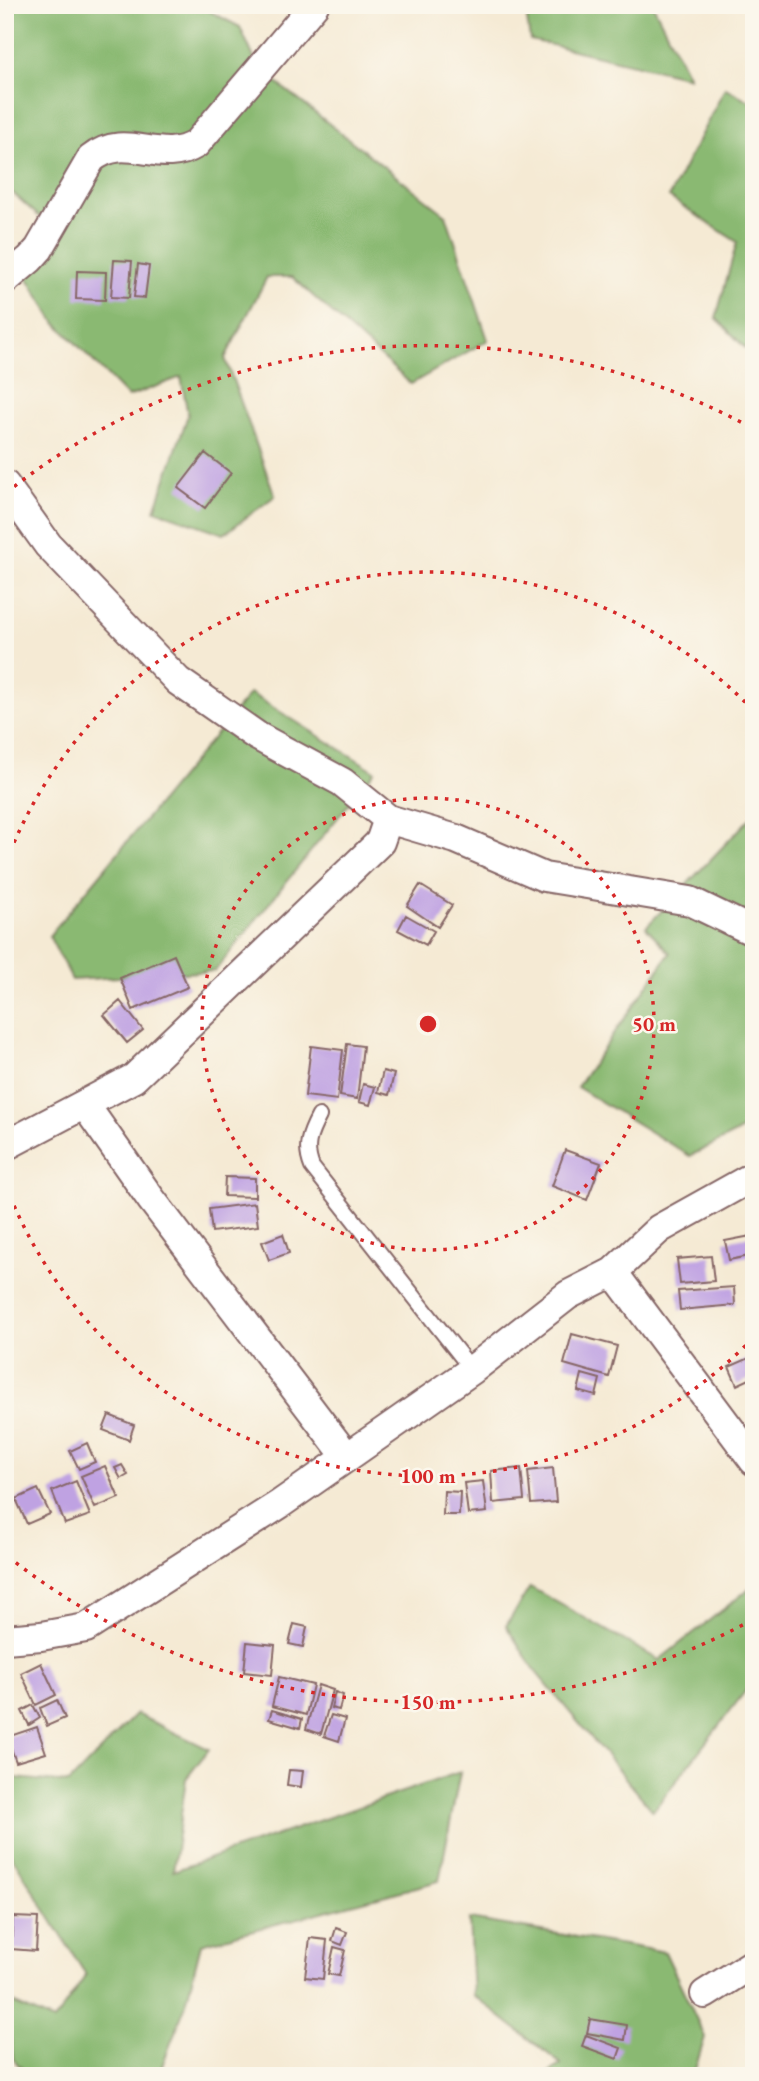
<svg xmlns="http://www.w3.org/2000/svg" width="759" height="2081" font-family="'EB Garamond',serif">
<rect width="100%" height="100%" fill="#fbf7ec"/>
<filter id="ink" filterUnits="userSpaceOnUse"><feTurbulence type="fractalNoise" baseFrequency=".0143" numOctaves="2"/><feDisplacementMap in="SourceGraphic" scale="14" xChannelSelector="R" yChannelSelector="G"/><feConvolveMatrix kernelMatrix="1 2 1 2 8 2 1 2 1" color-interpolation-filters="sRGB"/></filter>
<filter id="wash" filterUnits="userSpaceOnUse"><feTurbulence type="fractalNoise" baseFrequency=".00686" numOctaves="4" result="noise"/><feDisplacementMap in="SourceGraphic" scale="28" xChannelSelector="R" yChannelSelector="G"/><feGaussianBlur stdDeviation="1.57" result="paint"/><feColorMatrix in="noise" values="0 0 0 0 0 0 0 0 0 0 0 0 0 0 0 0 0 1.4 0 .05"/><feComposite in="paint" operator="in"/></filter>
<g filter="url(#wash)">
<rect width="100%" height="100%" fill="#f5ead4"/>
<path fill="#8ab972" stroke="#6a6c4e" stroke-width="2" d="M 5,5 L 198,5 L 240,27 L 259,69 L 446,215 L 488,340 L 411,384 L 292,277 L 267,277 L 225,358 L 275,496 L 224,534 L 155,510 L 188,415 L 181,377 L 128,397 L 55,322 L 20,266 L 44,221 L 5,186 Z
M 525,5 L 653,5 L 689,77 L 530,40 Z
M 725,88 L 754,103 L 754,357 L 716,318 L 737,242 L 669,197 Z
M 250,693 L 375,771 L 215,971 L 72,980 L 49,936 Z
M 754,814 L 754,1124 L 690,1156 L 577,1087 L 670,953 L 646,927 Z
M 754,1585 L 754,1680 L 653,1811 L 535,1671 L 506,1626 L 530,1587 L 659,1660 Z
M 136,1714 L 209,1749 L 186,1779 L 173,1871 L 460,1772 L 439,1881 L 201,1944 L 185,2007 L 158,2076 L 29,2076 L 13,2059 L 6,2000 L 54,2021 L 86,1975 L 5,1845 L 5,1777 L 69,1783 Z
M 469,1919 L 665,1952 L 705,2037 L 693,2076 L 545,2076 L 561,2064 L 473,1995 Z"/>
<g id="blocks">
<path fill="#bfa2e2" d="M 114,260 L 132,261 L 129,298 L 111,297 Z
M 138,264 L 149,266 L 145,298 L 134,297 Z
M 77,271 L 106,272 L 105,300 L 76,299 Z
M 205,453 L 231,473 L 205,508 L 178,488 Z
M 420,885 L 452,905 L 438,927 L 407,906 Z
M 406,915 L 434,931 L 426,945 L 398,930 Z
M 174,955 L 188,987 L 133,1010 L 120,978 Z
M 120,1001 L 143,1030 L 127,1043 L 104,1015 Z
M 347,1044 L 363,1046 L 357,1099 L 340,1096 Z
M 311,1046 L 343,1050 L 337,1100 L 305,1096 Z
M 383,1071 L 394,1074 L 389,1095 L 378,1092 Z
M 363,1084 L 375,1087 L 370,1105 L 359,1102 Z
M 565,1150 L 601,1163 L 587,1200 L 552,1186 Z
M 225,1177 L 255,1178 L 255,1197 L 224,1196 Z
M 255,1203 L 258,1226 L 212,1232 L 209,1209 Z
M 283,1234 L 289,1253 L 269,1260 L 262,1242 Z
M 751,1236 L 754,1255 L 729,1260 L 725,1241 Z
M 711,1256 L 714,1281 L 680,1284 L 677,1259 Z
M 734,1287 L 735,1305 L 680,1310 L 678,1291 Z
M 751,1296 L 754,1296 L 754,1318 L 751,1318 Z
M 572,1334 L 617,1346 L 609,1377 L 564,1364 Z
M 754,1356 L 754,1377 L 737,1385 L 729,1367 Z
M 582,1374 L 600,1379 L 596,1396 L 578,1391 Z
M 109,1415 L 134,1425 L 129,1440 L 103,1430 Z
M 87,1443 L 95,1462 L 79,1469 L 70,1451 Z
M 122,1465 L 128,1475 L 121,1479 L 115,1468 Z
M 105,1466 L 119,1498 L 95,1508 L 81,1476 Z
M 521,1468 L 524,1500 L 493,1503 L 491,1471 Z
M 553,1468 L 556,1502 L 531,1504 L 528,1471 Z
M 76,1481 L 90,1515 L 65,1524 L 52,1491 Z
M 483,1481 L 487,1512 L 468,1514 L 464,1483 Z
M 38,1489 L 50,1514 L 27,1524 L 16,1499 Z
M 444,1491 L 460,1492 L 459,1515 L 443,1515 Z
M 294,1624 L 307,1627 L 303,1647 L 289,1644 Z
M 247,1642 L 275,1645 L 272,1675 L 244,1672 Z
M 41,1663 L 56,1695 L 36,1705 L 21,1673 Z
M 279,1677 L 313,1685 L 306,1715 L 272,1706 Z
M 318,1685 L 333,1690 L 321,1734 L 306,1729 Z
M 335,1692 L 343,1695 L 339,1710 L 331,1708 Z
M 57,1700 L 65,1718 L 47,1726 L 40,1708 Z
M 33,1705 L 40,1718 L 29,1725 L 22,1711 Z
M 272,1710 L 302,1719 L 300,1728 L 269,1719 Z
M 331,1715 L 345,1719 L 339,1741 L 324,1736 Z
M 37,1727 L 46,1753 L 16,1762 L 7,1737 Z
M 289,1770 L 303,1771 L 301,1787 L 287,1785 Z
M 13,1917 L 38,1918 L 36,1951 L 11,1949 Z
M 336,1928 L 347,1932 L 342,1945 L 332,1941 Z
M 310,1938 L 327,1940 L 323,1979 L 305,1977 Z
M 334,1947 L 345,1950 L 339,1976 L 328,1974 Z
M 590,2019 L 627,2025 L 625,2040 L 587,2033 Z
M 586,2035 L 621,2048 L 617,2059 L 582,2046 Z"/>
</g>
</g>
<g filter="url(#ink)">
<use href="#blocks" fill-opacity="0" stroke="#866666" stroke-width="2"/>
<g fill="none" stroke-linecap="round" stroke-linejoin="round">
<defs>
<path id="service" d="M 319,1116 C 309,1135 304,1147 312,1167 L 472,1370"/>
<path id="minor" d="M 5,280 L 30,259 L 39,249 L 91,159 C 127,130 159,167 196,144 L 314,5
M 5,485 L 48,545 L 178,681 L 257,736 L 342,782 L 388,819 L 456,839 L 544,877 L 690,901 L 754,932
M 85,1105 L 151,1199 L 347,1457
M 5,1146 L 134,1078 L 380,842 L 388,819
M 613,1272 L 754,1461
M 5,1639 L 41,1636 L 86,1628 L 280,1504 L 472,1370 L 568,1295 L 613,1272 L 659,1229 L 754,1176
M 705,1994 L 754,1963"/>
</defs>
<use href="#service" stroke="#866666" stroke-width="18"/>
<use href="#minor" stroke="#866666" stroke-width="32"/>
<use href="#service" stroke="#fff" stroke-width="14"/>
<use href="#minor" stroke="#fff" stroke-width="28"/>
</g>
</g>
<g fill="none" stroke="#d62828" stroke-width="3.5" stroke-dasharray="3.5 7">
<circle cx="428" cy="1024" r="226"/>
<path d="M753 1338A452 452 0 0 1 6 1186M6 862A452 452 0 0 1 753 710"/>
<path d="M752 1620A678 678 0 0 1 6 1555M6 493A678 678 0 0 1 752 428"/>
</g>
<circle cx="428" cy="1024" r="10" fill="#d62828" stroke="#fbf7ec" stroke-width="3.5"/>
<g font-size="21" text-anchor="middle" font-weight="bold" fill="#d62828" stroke="#fbf7ec" stroke-width="5" stroke-linejoin="round" paint-order="stroke">
<text x="654" y="1031">50 m</text>
<text x="428" y="1483">100 m</text>
<text x="428" y="1709">150 m</text>
</g>
<rect width="759" height="2081" fill="none" stroke="#fbf7ec" stroke-width="28"/>
</svg>
